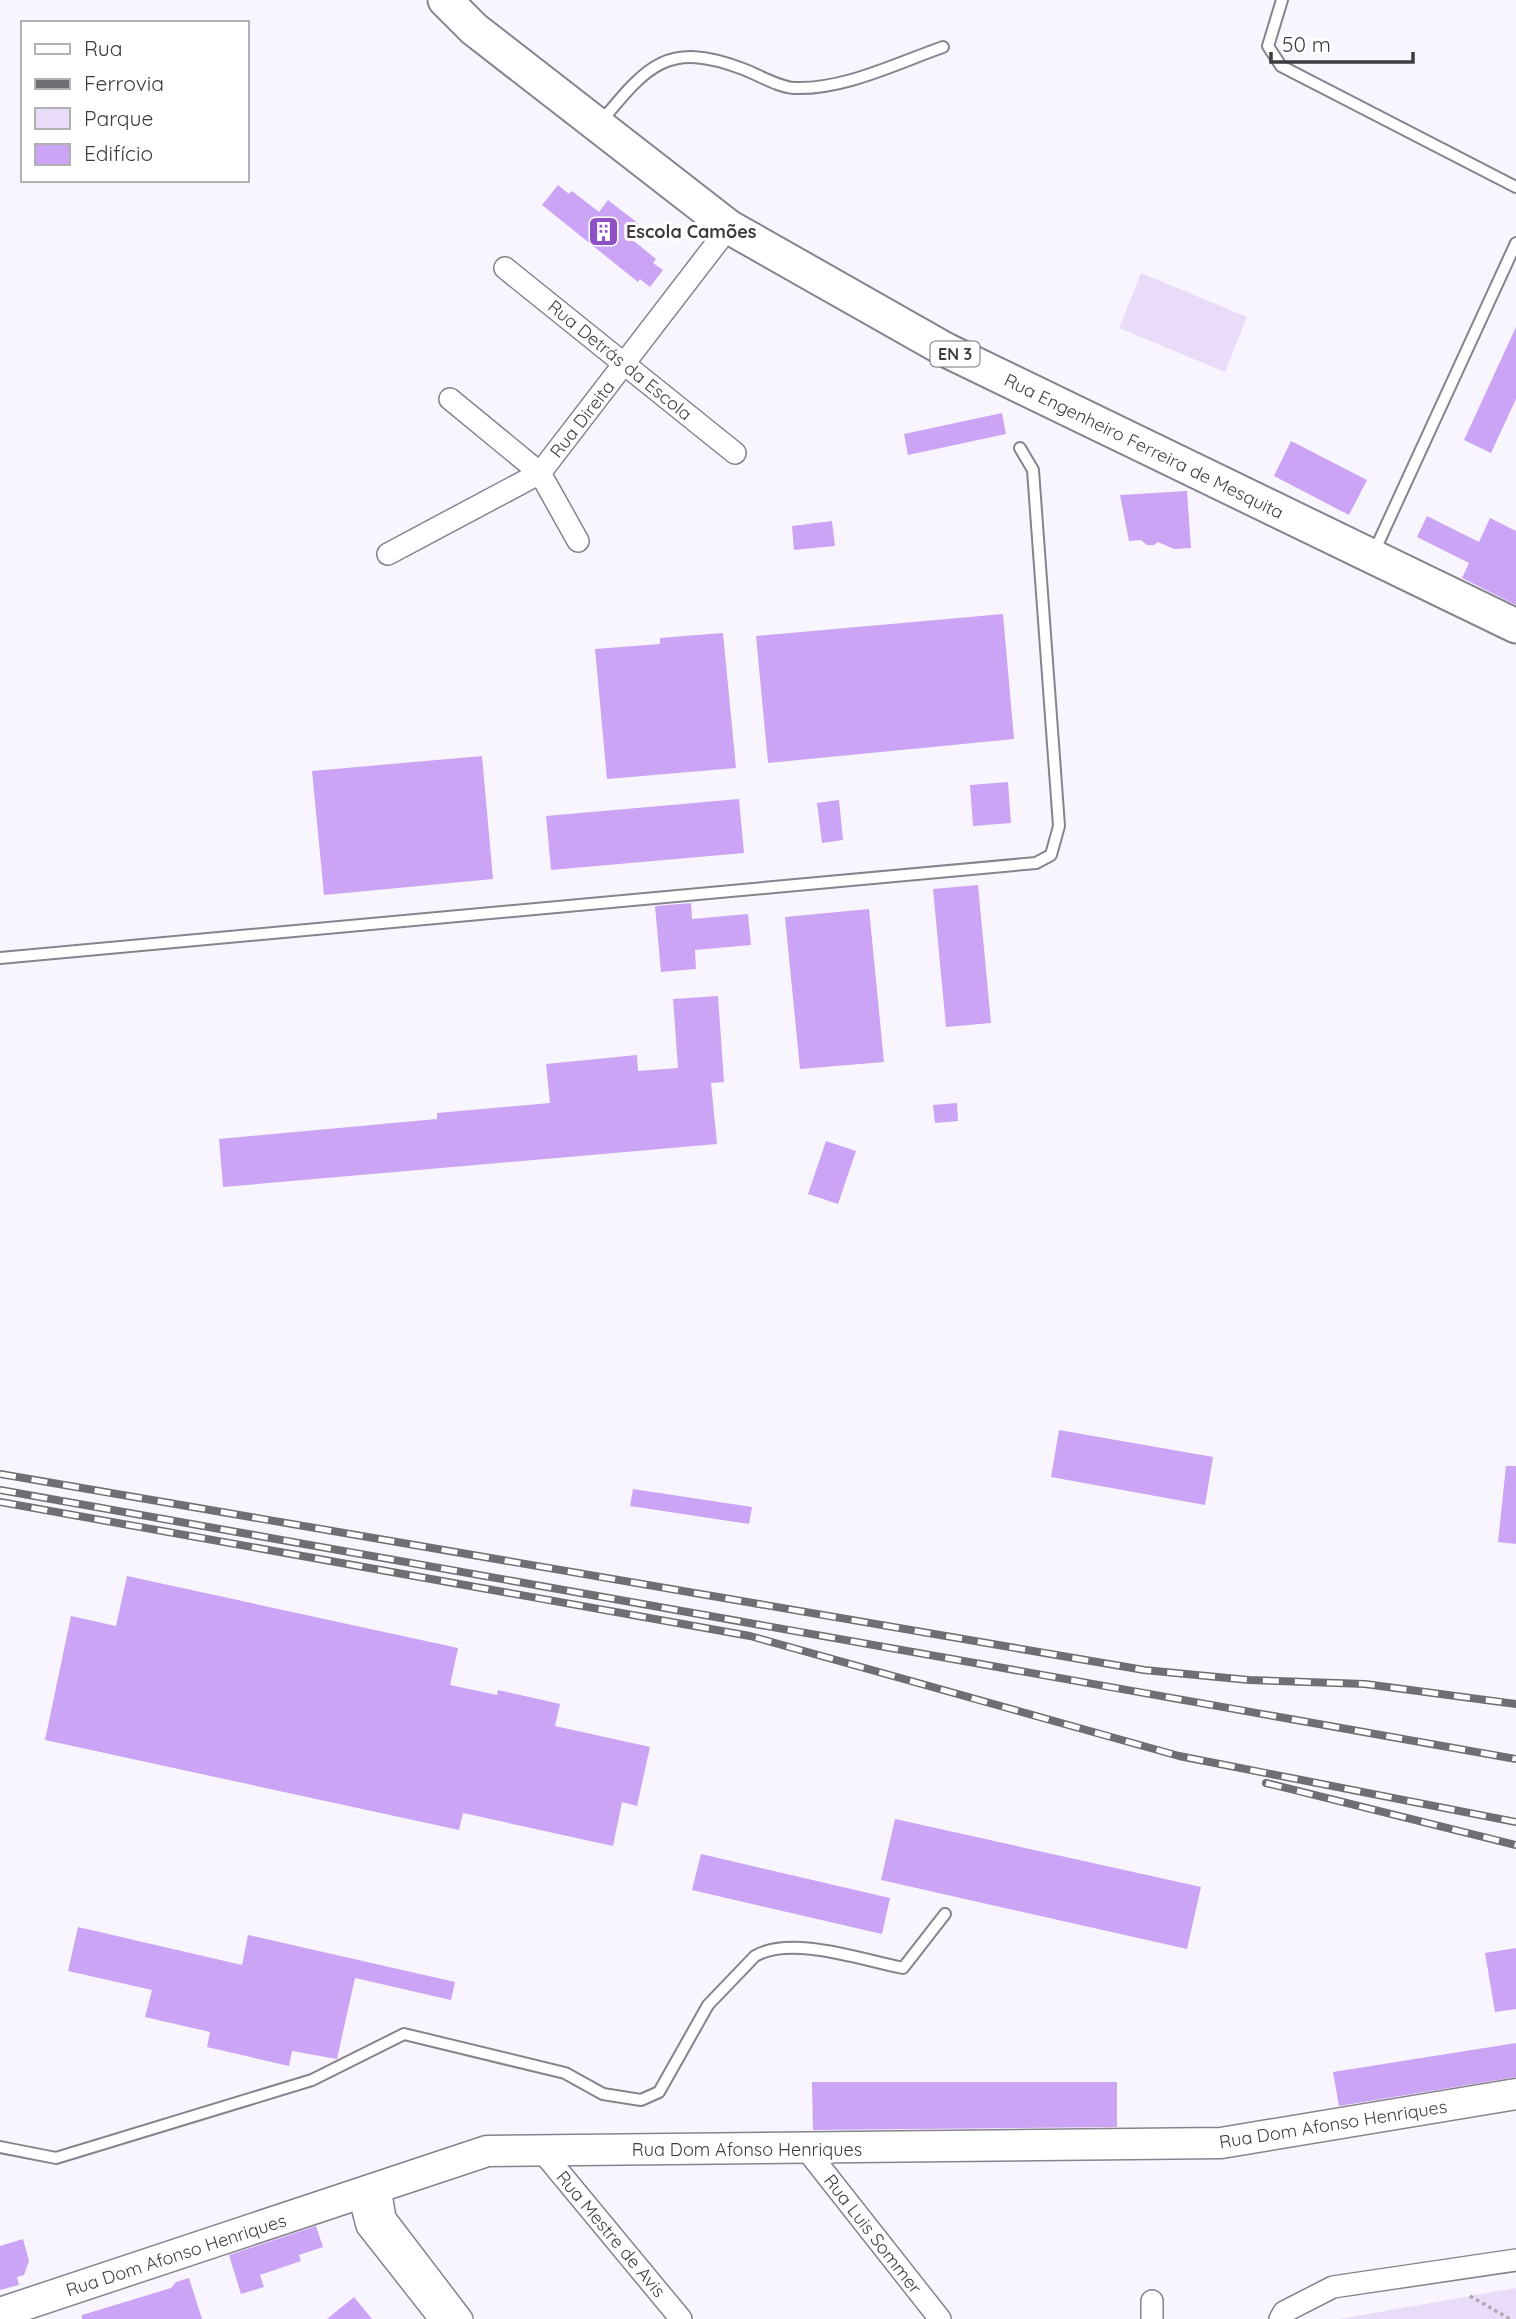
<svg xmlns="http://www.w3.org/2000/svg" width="1516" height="2319" font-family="Quicksand,sans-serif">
<rect width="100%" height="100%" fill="#f9f5fe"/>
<path fill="#e9dcf8" d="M 1141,273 L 1247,317 L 1225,372 L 1119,328 Z
M 1516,2288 L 1516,2319 L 1339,2319 Z"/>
<path fill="#cba4f5" d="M 558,185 L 569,194 L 572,191 L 599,212 L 608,200 L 639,224 L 629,237 L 656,259 L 653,263 L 663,270 L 650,287 L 640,279 L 638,282 L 542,205 Z
M 1516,327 L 1516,399 L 1491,453 L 1464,440 Z
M 1002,413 L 1006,434 L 908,455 L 904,434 Z
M 1291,441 L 1367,480 L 1349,515 L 1274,476 Z
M 1187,491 L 1191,548 L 1174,549 L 1158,542 L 1154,545 L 1147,545 L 1141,540 L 1129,541 L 1120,495 Z
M 1427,516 L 1479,542 L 1490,518 L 1516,531 L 1516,605 L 1462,578 L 1469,563 L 1417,537 Z
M 832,521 L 835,546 L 794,550 L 792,526 Z
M 1003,614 L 1014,739 L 768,763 L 756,636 Z
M 723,633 L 736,768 L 607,779 L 595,649 L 660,644 L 660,638 Z
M 482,756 L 493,879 L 324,895 L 312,771 Z
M 1008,782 L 1011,823 L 973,826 L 970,785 Z
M 739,799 L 744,853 L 551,870 L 546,816 Z
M 839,800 L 843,840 L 822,843 L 817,803 Z
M 978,885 L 991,1023 L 946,1027 L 933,889 Z
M 691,903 L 692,919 L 748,914 L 751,945 L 695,950 L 696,969 L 661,972 L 655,906 Z
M 869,909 L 884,1062 L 800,1069 L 785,917 Z
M 718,996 L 724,1082 L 711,1083 L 717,1144 L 223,1187 L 219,1139 L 437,1119 L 437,1113 L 550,1103 L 546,1064 L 637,1055 L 638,1071 L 678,1068 L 673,999 Z
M 957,1103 L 958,1121 L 935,1123 L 933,1105 Z
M 826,1141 L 856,1151 L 838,1204 L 808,1194 Z
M 1059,1430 L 1213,1457 L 1205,1505 L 1051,1477 Z
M 1506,1466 L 1516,1466 L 1516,1544 L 1498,1542 Z
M 633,1489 L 752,1507 L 749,1524 L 630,1506 Z
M 127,1576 L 458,1648 L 450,1685 L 497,1695 L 498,1690 L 560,1704 L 555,1726 L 650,1747 L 637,1806 L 622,1802 L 613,1846 L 463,1813 L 459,1830 L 45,1740 L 71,1616 L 116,1626 Z
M 895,1819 L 1201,1887 L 1187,1949 L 881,1880 Z
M 701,1854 L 890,1898 L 882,1934 L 692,1890 Z
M 78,1927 L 242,1965 L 248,1935 L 455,1982 L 451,2000 L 355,1978 L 337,2059 L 292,2051 L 289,2066 L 207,2047 L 210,2032 L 145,2017 L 152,1990 L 68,1971 Z
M 1516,1948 L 1516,2009 L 1495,2012 L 1485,1953 Z
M 1516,2043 L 1516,2077 L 1339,2106 L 1333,2072 Z
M 812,2082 L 1117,2082 L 1117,2127 L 813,2130 Z
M 316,2226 L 323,2247 L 299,2255 L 301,2261 L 260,2275 L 264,2287 L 241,2294 L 229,2255 Z
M 23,2239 L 29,2261 L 24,2275 L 17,2277 L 19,2285 L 0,2290 L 0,2246 Z
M 189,2278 L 202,2319 L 82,2319 L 82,2315 L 171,2288 L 176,2282 Z
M 354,2297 L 372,2319 L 327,2319 Z"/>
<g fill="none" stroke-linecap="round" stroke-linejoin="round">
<defs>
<path id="lane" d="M 1282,0 L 1268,46 L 1281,66 L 1516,187
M 600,123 C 647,66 667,40 743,69 C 759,75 778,87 794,88 C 844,90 897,63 943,47
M 1374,552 L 1516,243
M 0,958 L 1036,863 L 1051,855 L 1059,826 L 1033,470 L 1020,448
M 0,2147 L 56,2158 L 312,2080 L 404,2034 L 565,2073 L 603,2094 L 641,2100 L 659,2092 L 708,2005 L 755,1956 C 792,1935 862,1960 903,1968 L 945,1914"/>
<path id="street" d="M 505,268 L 735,453
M 450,399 L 540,473 L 578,541
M 388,554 L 540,473 L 729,227
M 806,2149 L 940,2319
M 541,2150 L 681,2319
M 380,2188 L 385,2218 L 462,2319
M 359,2195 L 367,2226 L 440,2319
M 1152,2301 L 1152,2319
M 1280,2319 L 1284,2312 L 1333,2287 L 1516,2260"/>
<path id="secondary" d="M 0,2313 L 487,2151 L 1221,2143 L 1516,2094"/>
<path id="primary" d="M 445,0 L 474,29 L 729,227 L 946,350 L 1516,626"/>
</defs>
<use href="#lane" stroke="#87838d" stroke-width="14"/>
<use href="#street" stroke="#87838d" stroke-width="24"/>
<use href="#secondary" stroke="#87838d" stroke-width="33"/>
<use href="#primary" stroke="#87838d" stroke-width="37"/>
<path stroke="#ada9b0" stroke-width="3.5" stroke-dasharray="3.5 3.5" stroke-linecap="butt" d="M 1470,2296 L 1510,2319"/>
<use href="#lane" stroke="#fff" stroke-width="10"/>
<use href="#street" stroke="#fff" stroke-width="21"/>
<use href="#secondary" stroke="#fff" stroke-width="30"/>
<use href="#primary" stroke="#fff" stroke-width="33"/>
<defs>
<path id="rail" d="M 0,1474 L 1144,1670 L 1249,1680 L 1365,1684 L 1516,1704
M 0,1490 L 1516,1759
M 0,1502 L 750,1636 L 1179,1756 L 1516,1822
M 1266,1783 L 1516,1845"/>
</defs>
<use href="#rail" stroke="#706d73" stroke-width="8"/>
<use href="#rail" stroke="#fff" stroke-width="5" stroke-dasharray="16" stroke-linecap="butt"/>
</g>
<defs>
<symbol id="building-square" viewBox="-11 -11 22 22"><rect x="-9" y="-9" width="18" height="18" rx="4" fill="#8e50c6" stroke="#fff"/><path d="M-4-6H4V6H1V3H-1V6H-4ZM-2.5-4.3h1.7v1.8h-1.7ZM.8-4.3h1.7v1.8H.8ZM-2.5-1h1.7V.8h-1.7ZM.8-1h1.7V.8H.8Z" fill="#fff"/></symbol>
</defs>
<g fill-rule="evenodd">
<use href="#building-square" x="586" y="214" width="35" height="35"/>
</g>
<g text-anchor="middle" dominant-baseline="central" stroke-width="6" stroke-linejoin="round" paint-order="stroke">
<rect fill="#fff" stroke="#777679" stroke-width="2" x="930.5" y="341.5" width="49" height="25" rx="5"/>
<g font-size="16" font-weight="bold" fill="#3d3b3f">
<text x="955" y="354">EN 3</text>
</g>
<g font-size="18" font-weight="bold" fill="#3d3b3f" stroke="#fff" text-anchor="start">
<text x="626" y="231">Escola Camões</text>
</g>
<g font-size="18" fill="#3d3b3f" stroke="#fff">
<text transform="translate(620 360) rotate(39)">Rua Detrás da Escola</text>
<text transform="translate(582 419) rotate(-52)">Rua Direita</text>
<text transform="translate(1144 446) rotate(26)">Rua Engenheiro Ferreira de Mesquita</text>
<text transform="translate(1333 2124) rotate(-9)">Rua Dom Afonso Henriques</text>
<text x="747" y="2149">Rua Dom Afonso Henriques</text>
<text transform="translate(611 2234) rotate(50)">Rua Mestre de Avis</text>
<text transform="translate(873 2234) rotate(52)">Rua Luis Sommer</text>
<text transform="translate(176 2255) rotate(-18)">Rua Dom Afonso Henriques</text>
</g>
</g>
<rect x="21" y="21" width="228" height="161" fill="#ffffff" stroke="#b1b1b2" stroke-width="2"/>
<rect x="35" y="44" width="35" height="10" fill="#ffffff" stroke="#b1b1b2" stroke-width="2"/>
<text x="84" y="56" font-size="21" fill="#3d3b3f">Rua</text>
<rect x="35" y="79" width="35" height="10" fill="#706d73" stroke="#b1b1b2" stroke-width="2"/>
<text x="84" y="91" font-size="21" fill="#3d3b3f">Ferrovia</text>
<rect x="35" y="108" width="35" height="21" fill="#e9dcf8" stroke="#b1b1b2" stroke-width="2"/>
<text x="84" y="126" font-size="21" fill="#3d3b3f">Parque</text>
<rect x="35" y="144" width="35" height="21" fill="#cba4f5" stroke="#b1b1b2" stroke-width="2"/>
<text x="84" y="161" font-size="21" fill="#3d3b3f">Edifício</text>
<path d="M1271 52v10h142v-10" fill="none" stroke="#3d3b3f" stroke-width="3.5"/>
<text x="1282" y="52" font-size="21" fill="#3d3b3f" stroke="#ffffff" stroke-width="5" paint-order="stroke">50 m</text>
</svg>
